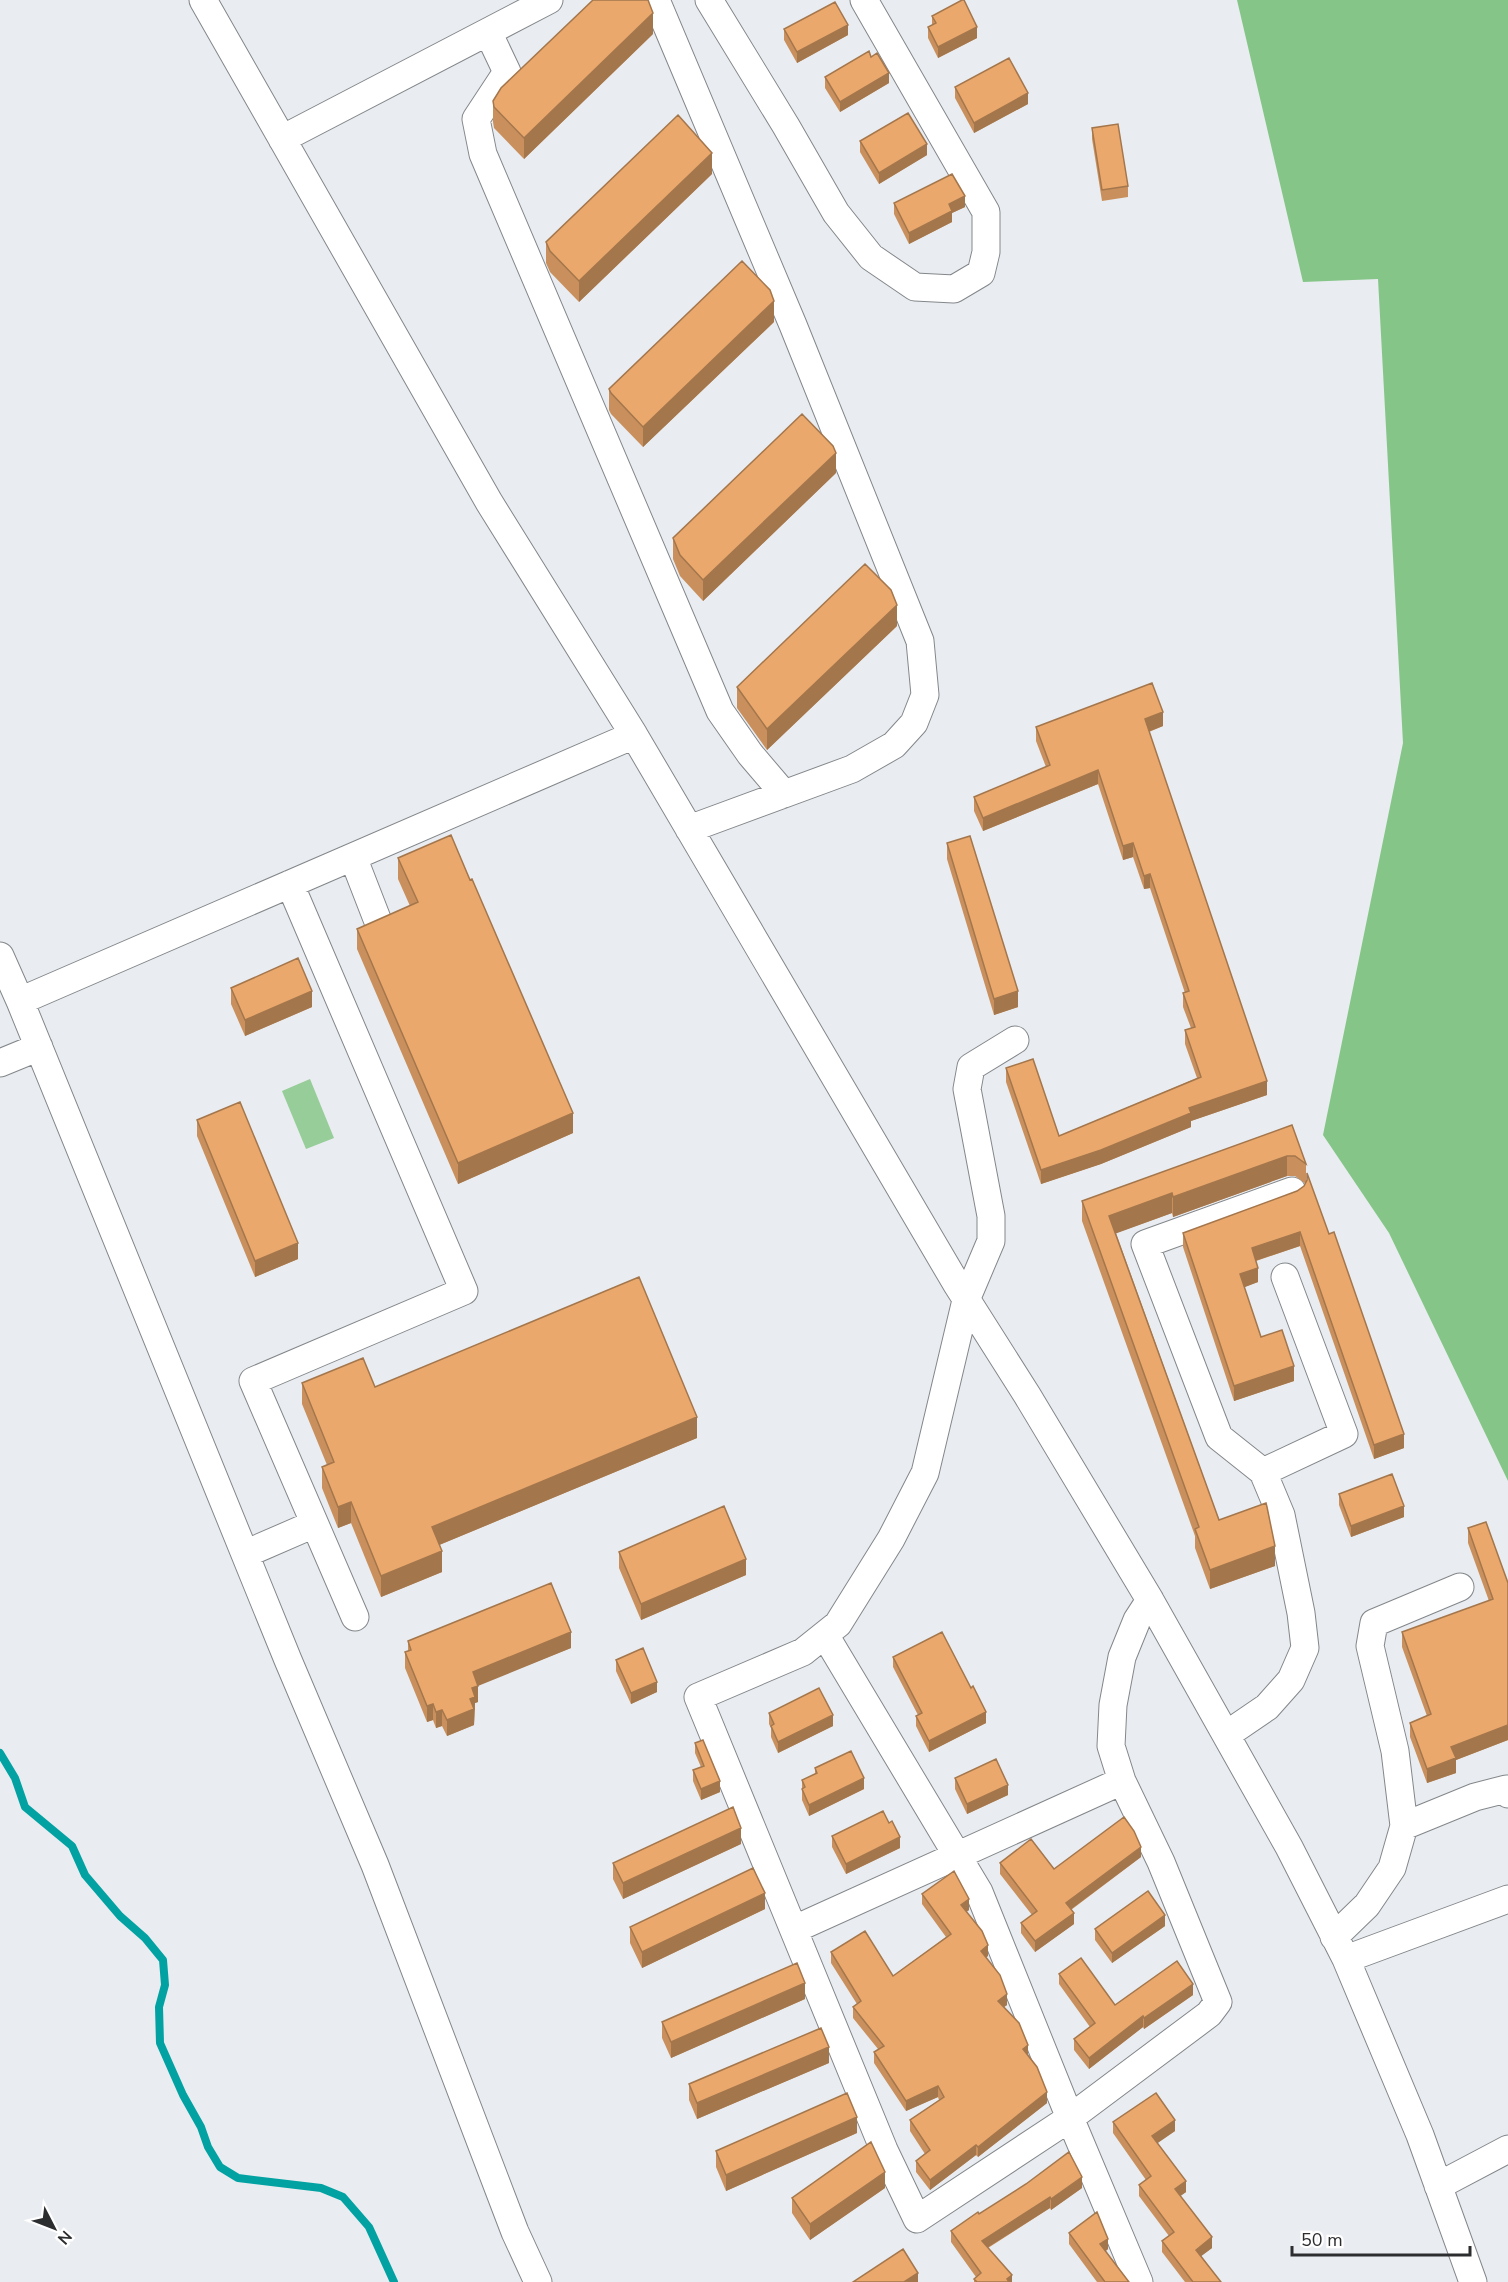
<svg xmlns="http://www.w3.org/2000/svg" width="1508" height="2282" font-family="'Nunito Sans',sans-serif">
<rect width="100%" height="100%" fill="#e9ecf0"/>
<path fill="#96cd98" d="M 310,1079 L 334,1138 L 306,1149 L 282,1091 Z"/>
<path fill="#85c688" d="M 1237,0 L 1508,0 L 1508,1481 L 1389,1233 L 1323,1135 L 1403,743 L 1378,279 L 1303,282 Z"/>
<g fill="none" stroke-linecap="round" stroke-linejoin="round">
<path stroke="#02a2a3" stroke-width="8" d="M 0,1753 L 15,1778 L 25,1807 L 72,1846 L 85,1875 L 120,1916 L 145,1938 L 163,1960 L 165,1985 L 159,2007 L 160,2043 L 183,2095 L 201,2127 L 208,2147 L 220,2167 L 238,2178 L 321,2188 L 343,2197 L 369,2227 L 394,2282"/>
<defs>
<path id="minor" d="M 203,0 L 489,502 L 634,735 L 956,1283 L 1027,1395 L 1150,1600 L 1289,1847 L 1346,1959 L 1420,2135 L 1473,2282
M 656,0 L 793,325 L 920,641 L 925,695 L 914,723 L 894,745 L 852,769 L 689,829
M 709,0 L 786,126 L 836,213 L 871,257 L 915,287 L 954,289 L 981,273 L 986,252 L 986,212 L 864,0
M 488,32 L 507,72 L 476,119 L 483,154 L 720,711 L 750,754 L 784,794
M 282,139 L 549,0
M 353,857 L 379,924
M 290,884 L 464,1291 L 253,1381 L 355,1617
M 0,956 L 20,1001 L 288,1660 L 375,1865 L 515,2232 L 538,2282
M 20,1001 L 634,735
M 1015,1040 L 971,1067 L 967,1089 L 991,1216 L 991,1241 L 966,1300 L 925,1473 L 891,1539 L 838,1624 L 803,1652 L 698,1697 L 884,2150 L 917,2219 L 1070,2118 L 1209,2014 L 1218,2002 L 1161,1862 L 1122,1781 L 1111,1746 L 1113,1705 L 1122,1657 L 1137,1620 L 1150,1600
M 0,1063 L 39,1047
M 1263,1472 L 1344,1434 L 1285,1277
M 245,1554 L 314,1524
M 825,1635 L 979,1892 L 1070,2118 L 1139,2282
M 1226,1735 L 1267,1707 L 1291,1680 L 1305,1648 L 1301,1613 L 1281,1515 L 1263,1472 L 1219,1437 L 1145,1244 L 1292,1191
M 1404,1826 L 1475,1797 L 1506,1789 L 1508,1794
M 795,1929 L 1122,1781
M 1334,1937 L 1367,1905 L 1392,1868 L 1404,1826 L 1395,1751 L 1370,1646 L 1374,1623 L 1460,1587
M 1346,1959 L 1508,1899
M 1438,2186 L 1508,2149"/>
</defs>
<use href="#minor" stroke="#83878a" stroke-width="29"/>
<use href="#minor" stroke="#fff" stroke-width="27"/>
</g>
<path fill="#c9905d" d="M 932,16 L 977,38 L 938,58 L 928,38 L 928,27 L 932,25 Z
M 784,29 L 848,35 L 797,63 L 784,40 Z
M 653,34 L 524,159 L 494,128 L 493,122 L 493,101 Z
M 871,57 L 889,83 L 840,112 L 825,88 L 825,77 Z
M 955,87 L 1028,104 L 974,133 L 955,98 Z
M 1092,128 L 1128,186 L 1128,197 L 1102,201 L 1092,139 Z
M 860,141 L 927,155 L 879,184 L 860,152 Z
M 712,174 L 579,302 L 550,272 L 546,263 L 546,242 Z
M 894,203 L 965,207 L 952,213 L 952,222 L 909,244 L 894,214 Z
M 774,322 L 643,447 L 611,414 L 609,410 L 609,389 Z
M 836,473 L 703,601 L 680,576 L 673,559 L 673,538 Z
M 897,626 L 767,750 L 737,708 L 737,687 Z
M 1163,726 L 1149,732 L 1267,1095 L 1191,1121 L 1191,1127 L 1101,1164 L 1041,1184 L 1006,1082 L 1006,1068 L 1059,1136 L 1197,1078 L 1185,1044 L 1185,1030 L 1191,1028 L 1183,1007 L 1183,993 L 1185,993 L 1150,888 L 1144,889 L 1133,857 L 1123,860 L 1098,784 L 983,831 L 974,811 L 974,797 L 1046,767 L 1036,741 L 1036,727 Z
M 947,843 L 1018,1007 L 994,1015 L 947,859 Z
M 398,858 L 470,880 L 573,1133 L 458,1184 L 357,949 L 357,929 L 410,906 L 398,879 Z
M 231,988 L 312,1007 L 245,1036 L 231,1004 Z
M 197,1120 L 298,1259 L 255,1277 L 197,1136 Z
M 1292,1125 L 1306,1164 L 1306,1183 L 1404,1448 L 1374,1459 L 1300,1246 L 1256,1261 L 1258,1282 L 1244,1287 L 1261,1337 L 1294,1381 L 1234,1401 L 1183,1247 L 1183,1233 L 1297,1191 L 1304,1186 L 1306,1184 L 1295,1176 L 1287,1176 L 1173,1217 L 1172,1213 L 1116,1233 L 1219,1520 L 1275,1566 L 1210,1589 L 1195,1548 L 1195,1536 L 1082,1221 L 1082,1201 Z
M 302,1383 L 375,1387 L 697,1438 L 439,1545 L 442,1572 L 381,1597 L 351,1523 L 338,1528 L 322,1488 L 322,1467 L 327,1465 L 302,1404 Z
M 1339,1494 L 1404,1517 L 1351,1537 L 1339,1505 Z
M 1468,1528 L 1508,1583 L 1508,1740 L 1456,1760 L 1456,1773 L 1427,1783 L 1410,1737 L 1410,1723 L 1427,1716 L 1402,1647 L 1402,1632 L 1489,1601 L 1468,1543 Z
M 619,1552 L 746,1575 L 641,1620 L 619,1568 Z
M 408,1641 L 571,1648 L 478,1685 L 478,1702 L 475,1703 L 474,1725 L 447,1736 L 442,1726 L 436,1728 L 433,1720 L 427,1722 L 405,1668 L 405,1652 L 408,1651 Z
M 893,1657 L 986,1723 L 929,1752 L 916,1726 L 916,1716 L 918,1715 L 893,1667 Z
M 616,1660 L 657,1692 L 631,1704 L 616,1671 Z
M 769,1713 L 833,1726 L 778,1753 L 771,1737 L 771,1728 L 769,1724 Z
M 695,1743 L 720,1792 L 701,1800 L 693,1781 L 693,1770 L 701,1767 L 695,1753 Z
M 815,1768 L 864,1789 L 809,1816 L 802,1800 L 802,1780 L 815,1774 Z
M 955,1778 L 1008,1795 L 967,1814 L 955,1789 Z
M 889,1823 L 900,1848 L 846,1874 L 832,1847 L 832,1836 Z
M 741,1844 L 623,1899 L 613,1879 L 613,1863 Z
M 1141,1857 L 1071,1910 L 1074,1924 L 1035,1952 L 1021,1933 L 1021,1923 L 1032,1915 L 1000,1874 L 1000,1863 L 1054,1869 Z
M 922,1894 L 969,1910 L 966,1912 L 988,1956 L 986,1957 L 1007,2005 L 1004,2007 L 1028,2056 L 1047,2103 L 978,2157 L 976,2155 L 930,2190 L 916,2172 L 916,2161 L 925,2154 L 910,2131 L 910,2120 L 939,2100 L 938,2097 L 906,2111 L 874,2063 L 874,2052 L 878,2049 L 853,2018 L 853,2007 L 857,2004 L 831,1963 L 831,1952 L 893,1976 L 946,1937 L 922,1904 Z
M 765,1909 L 642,1968 L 630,1943 L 630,1927 Z
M 1165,1926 L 1112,1963 L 1095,1940 L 1095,1929 Z
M 1059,1974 L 1115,2005 L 1193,1995 L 1144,2029 L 1143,2027 L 1089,2069 L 1074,2050 L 1074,2039 L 1090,2027 L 1059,1984 Z
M 805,1999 L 671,2058 L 662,2038 L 662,2022 Z
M 829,2063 L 697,2119 L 689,2100 L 689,2084 Z
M 1113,2122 L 1175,2131 L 1157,2143 L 1186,2192 L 1180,2196 L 1212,2248 L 1201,2256 L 1221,2282 L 1185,2282 L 1162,2252 L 1162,2241 L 1169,2236 L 1139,2196 L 1139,2185 L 1146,2180 L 1113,2133 Z
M 857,2133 L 726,2191 L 716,2167 L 716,2151 Z
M 885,2188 L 810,2240 L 792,2213 L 792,2198 Z
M 1082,2188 L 1051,2210 L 1050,2208 L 988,2248 L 1012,2282 L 974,2282 L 974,2279 L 976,2277 L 951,2242 L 951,2231 L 979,2214 Z
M 1069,2233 L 1108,2249 L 1106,2251 L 1129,2282 L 1097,2282 L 1069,2244 Z"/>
<path fill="#a4764c" d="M 653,13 L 653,34 L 524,159 L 524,138 Z
M 848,25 L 848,35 L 797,63 L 797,52 Z
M 977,27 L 977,38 L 938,58 L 938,47 Z
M 889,73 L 889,83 L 840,112 L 840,102 Z
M 1028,93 L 1028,104 L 974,133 L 974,123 Z
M 927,144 L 927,155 L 879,184 L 879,173 Z
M 712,153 L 712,174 L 579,302 L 579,281 Z
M 965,196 L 965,207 L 952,213 L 952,222 L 909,244 L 909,233 L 949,204 Z
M 774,301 L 774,322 L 643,447 L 643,427 Z
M 836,453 L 836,473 L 703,601 L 703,580 Z
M 897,605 L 897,626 L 767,750 L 767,729 Z
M 1163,712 L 1163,726 L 1145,733 L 1145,719 Z
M 1098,770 L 1098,784 L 983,831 L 983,818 Z
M 1133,843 L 1133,857 L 1123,860 L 1123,846 Z
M 1150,874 L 1150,888 L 1144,889 L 1144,876 Z
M 312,991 L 312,1007 L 245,1036 L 245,1020 Z
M 1018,991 L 1018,1007 L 994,1015 L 994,999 Z
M 1267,1081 L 1267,1095 L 1191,1121 L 1191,1127 L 1101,1164 L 1041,1184 L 1041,1170 L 1189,1108 Z
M 573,1113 L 573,1133 L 458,1184 L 458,1163 Z
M 1287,1156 L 1287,1176 L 1173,1217 L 1173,1197 Z
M 1172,1193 L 1172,1213 L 1109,1236 L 1109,1216 Z
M 1300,1232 L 1300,1246 L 1252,1262 L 1252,1248 Z
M 298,1243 L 298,1259 L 255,1277 L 255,1261 Z
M 1258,1268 L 1258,1282 L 1240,1289 L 1240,1274 Z
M 1294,1366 L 1294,1381 L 1234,1401 L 1234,1386 Z
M 697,1417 L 697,1438 L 432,1548 L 432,1527 Z
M 1404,1434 L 1404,1448 L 1374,1459 L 1374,1445 Z
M 351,1502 L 351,1523 L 338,1528 L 338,1507 Z
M 1404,1506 L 1404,1517 L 1351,1537 L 1351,1526 Z
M 1275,1546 L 1275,1566 L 1210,1589 L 1210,1570 Z
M 442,1551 L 442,1572 L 381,1597 L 381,1576 Z
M 746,1559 L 746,1575 L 641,1620 L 641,1604 Z
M 571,1632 L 571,1648 L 473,1688 L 473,1672 Z
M 657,1682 L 657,1692 L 631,1704 L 631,1693 Z
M 478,1686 L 478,1702 L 475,1703 L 474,1725 L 447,1736 L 447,1720 L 470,1699 L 472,1688 Z
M 433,1704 L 433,1720 L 427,1722 L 427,1706 Z
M 442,1710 L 442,1726 L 436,1728 L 436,1712 Z
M 986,1712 L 986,1723 L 929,1752 L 929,1741 Z
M 833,1715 L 833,1726 L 778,1753 L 778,1742 Z
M 1508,1725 L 1508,1740 L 1456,1760 L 1456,1773 L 1427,1783 L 1427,1769 L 1451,1747 Z
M 864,1778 L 864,1789 L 809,1816 L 809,1805 Z
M 720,1781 L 720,1792 L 701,1800 L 701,1789 Z
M 1008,1785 L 1008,1795 L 967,1814 L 967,1804 Z
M 741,1828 L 741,1844 L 623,1899 L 623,1883 Z
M 900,1837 L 900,1848 L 846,1874 L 846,1864 Z
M 1141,1847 L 1141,1857 L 1066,1913 L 1066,1903 Z
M 765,1893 L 765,1909 L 642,1968 L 642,1952 Z
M 969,1899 L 969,1910 L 961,1916 L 961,1905 Z
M 1074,1913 L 1074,1924 L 1035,1952 L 1035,1941 Z
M 1165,1915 L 1165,1926 L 1112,1963 L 1112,1953 Z
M 988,1945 L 988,1956 L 981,1961 L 981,1951 Z
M 805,1983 L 805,1999 L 671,2058 L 671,2042 Z
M 1193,1984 L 1193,1995 L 1144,2029 L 1144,2018 Z
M 1007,1994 L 1007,2005 L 998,2011 L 998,2001 Z
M 1143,2016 L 1143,2027 L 1089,2069 L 1089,2058 Z
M 1028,2045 L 1028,2056 L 1023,2049 Z
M 829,2047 L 829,2063 L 697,2119 L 697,2103 Z
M 938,2086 L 938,2097 L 906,2111 L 906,2101 Z
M 1047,2092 L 1047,2103 L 978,2157 L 978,2147 Z
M 857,2117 L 857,2133 L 726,2191 L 726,2175 Z
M 1175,2120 L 1175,2131 L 1152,2147 L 1152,2136 Z
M 976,2145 L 976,2155 L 930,2190 L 930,2180 Z
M 885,2172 L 885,2188 L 810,2240 L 810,2224 Z
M 1082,2177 L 1082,2188 L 1051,2210 L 1051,2199 Z
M 1186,2181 L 1186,2192 L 1175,2200 L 1175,2189 Z
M 1050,2197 L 1050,2208 L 982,2251 L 982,2241 Z
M 1212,2237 L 1212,2248 L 1196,2260 L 1196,2250 Z
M 1108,2239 L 1108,2249 L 1100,2255 L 1100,2244 Z
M 918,2273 L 918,2282 L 904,2282 Z
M 1012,2275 L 1012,2282 L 1007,2282 L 1007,2279 Z"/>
<path fill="#eaa86c" stroke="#a4764c" stroke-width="1.5" d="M 593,0 L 648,0 L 653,13 L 524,138 L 494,107 L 493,101 L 501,88 Z
M 962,0 L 964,0 L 977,27 L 938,47 L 928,27 L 936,23 L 932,16 Z
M 835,2 L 848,25 L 797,52 L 784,29 Z
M 869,51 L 871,57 L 877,53 L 889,73 L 840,102 L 825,77 Z
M 1009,58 L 1028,93 L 974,123 L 955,87 Z
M 908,113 L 927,144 L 879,173 L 860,141 Z
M 678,115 L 712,153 L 579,281 L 550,251 L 546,242 Z
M 1118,124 L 1128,186 L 1102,190 L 1092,128 Z
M 952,174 L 965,196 L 949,204 L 952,211 L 909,233 L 894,203 Z
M 742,261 L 770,290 L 774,301 L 643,427 L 611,393 L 609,389 Z
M 802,414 L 833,446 L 836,453 L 703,580 L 680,555 L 673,538 Z
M 865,564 L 891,590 L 897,605 L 767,729 L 737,687 Z
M 1152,683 L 1163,712 L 1145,719 L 1267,1081 L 1189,1108 L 1191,1113 L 1101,1150 L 1041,1170 L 1006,1068 L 1033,1059 L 1059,1136 L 1201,1077 L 1185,1030 L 1195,1027 L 1183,993 L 1189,991 L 1150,874 L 1144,876 L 1133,843 L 1123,846 L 1098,770 L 983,818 L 974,797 L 1050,765 L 1036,727 Z
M 451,835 L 470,880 L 472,879 L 573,1113 L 458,1163 L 357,929 L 418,902 L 398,858 Z
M 970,836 L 1018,991 L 994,999 L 947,843 Z
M 298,958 L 312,991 L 245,1020 L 231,988 Z
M 240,1102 L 298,1243 L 255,1261 L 197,1120 Z
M 1292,1125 L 1306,1164 L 1295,1156 L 1287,1156 L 1173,1197 L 1172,1193 L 1109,1216 L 1219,1520 L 1266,1503 L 1267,1507 L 1275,1546 L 1210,1570 L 1195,1529 L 1199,1527 L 1082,1201 Z
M 1307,1173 L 1329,1234 L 1334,1232 L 1404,1434 L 1374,1445 L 1300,1232 L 1252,1248 L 1258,1268 L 1240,1274 L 1261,1337 L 1282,1330 L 1294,1366 L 1234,1386 L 1183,1233 L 1297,1191 L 1304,1186 L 1307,1180 Z
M 639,1277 L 697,1417 L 432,1527 L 442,1551 L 381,1576 L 351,1502 L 338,1507 L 322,1467 L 334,1462 L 302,1383 L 363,1358 L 375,1387 Z
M 1392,1474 L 1404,1506 L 1351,1526 L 1339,1494 Z
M 724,1506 L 746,1559 L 641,1604 L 619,1552 Z
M 1486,1522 L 1508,1583 L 1508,1725 L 1451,1747 L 1456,1758 L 1427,1769 L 1410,1723 L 1431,1714 L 1402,1632 L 1493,1599 L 1468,1528 Z
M 551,1583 L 571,1632 L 473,1672 L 478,1686 L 472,1688 L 475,1697 L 470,1699 L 474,1709 L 447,1720 L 442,1710 L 436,1712 L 433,1704 L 427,1706 L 405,1652 L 411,1650 L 408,1641 Z
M 942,1632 L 971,1688 L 973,1686 L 986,1712 L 929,1741 L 916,1716 L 922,1713 L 893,1657 Z
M 643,1648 L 657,1682 L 631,1693 L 616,1660 Z
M 819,1688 L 833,1715 L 778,1742 L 771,1726 L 774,1724 L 769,1713 Z
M 703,1740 L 720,1781 L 701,1789 L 693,1770 L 704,1766 L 695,1743 Z
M 851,1751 L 864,1778 L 809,1805 L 802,1789 L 805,1787 L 802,1780 L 817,1773 L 815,1768 Z
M 996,1759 L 1008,1785 L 967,1804 L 955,1778 Z
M 733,1807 L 741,1828 L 623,1883 L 613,1863 Z
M 883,1811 L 889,1823 L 892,1821 L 900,1837 L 846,1864 L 832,1836 Z
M 1124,1817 L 1134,1831 L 1141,1847 L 1066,1903 L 1074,1913 L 1035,1941 L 1021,1923 L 1037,1911 L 1000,1863 L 1031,1839 L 1054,1869 Z
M 753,1868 L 765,1893 L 642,1952 L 630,1927 Z
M 954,1871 L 969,1899 L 961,1905 L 982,1931 L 988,1945 L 981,1951 L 1000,1975 L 1007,1994 L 998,2001 L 1019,2023 L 1028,2045 L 1023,2049 L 1037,2067 L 1047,2092 L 978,2147 L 976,2145 L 930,2180 L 916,2161 L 930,2150 L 910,2120 L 944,2097 L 938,2086 L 906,2101 L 874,2052 L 884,2046 L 853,2007 L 861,2001 L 831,1952 L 865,1931 L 893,1976 L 951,1934 L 922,1894 Z
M 1148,1891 L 1165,1915 L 1112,1953 L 1095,1929 Z
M 1081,1958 L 1115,2005 L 1177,1961 L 1193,1984 L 1144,2018 L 1143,2016 L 1089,2058 L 1074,2039 L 1095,2023 L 1059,1974 Z
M 797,1963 L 805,1983 L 671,2042 L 662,2022 Z
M 821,2028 L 829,2047 L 697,2103 L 689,2084 Z
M 847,2093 L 857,2117 L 726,2175 L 716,2151 Z
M 1156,2093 L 1175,2120 L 1152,2136 L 1186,2181 L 1175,2189 L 1212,2237 L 1196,2250 L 1221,2282 L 1193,2282 L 1162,2241 L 1174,2232 L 1139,2185 L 1151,2176 L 1113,2122 Z
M 871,2142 L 885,2172 L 810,2224 L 792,2198 Z
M 1069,2152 L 1082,2177 L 1051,2199 L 1050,2197 L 982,2241 L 1012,2275 L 1007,2279 L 1009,2282 L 977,2282 L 974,2279 L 981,2273 L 951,2231 L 978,2212 L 979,2214 L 1026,2184 Z
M 1097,2212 L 1108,2239 L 1100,2244 L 1129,2282 L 1105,2282 L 1069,2233 Z
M 903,2249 L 918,2273 L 904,2282 L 853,2282 Z"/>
<g transform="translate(54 2228) rotate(132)" stroke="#ffffff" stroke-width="4.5" paint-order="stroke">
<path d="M0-4.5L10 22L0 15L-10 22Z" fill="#2c2d2f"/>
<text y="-9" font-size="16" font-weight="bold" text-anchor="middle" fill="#2c2d2f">N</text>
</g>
<path d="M1292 2246v9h178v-9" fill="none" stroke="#2c2d2f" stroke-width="3"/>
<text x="1301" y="2246" font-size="18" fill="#2c2d2f" stroke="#ffffff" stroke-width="4.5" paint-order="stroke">50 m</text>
</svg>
